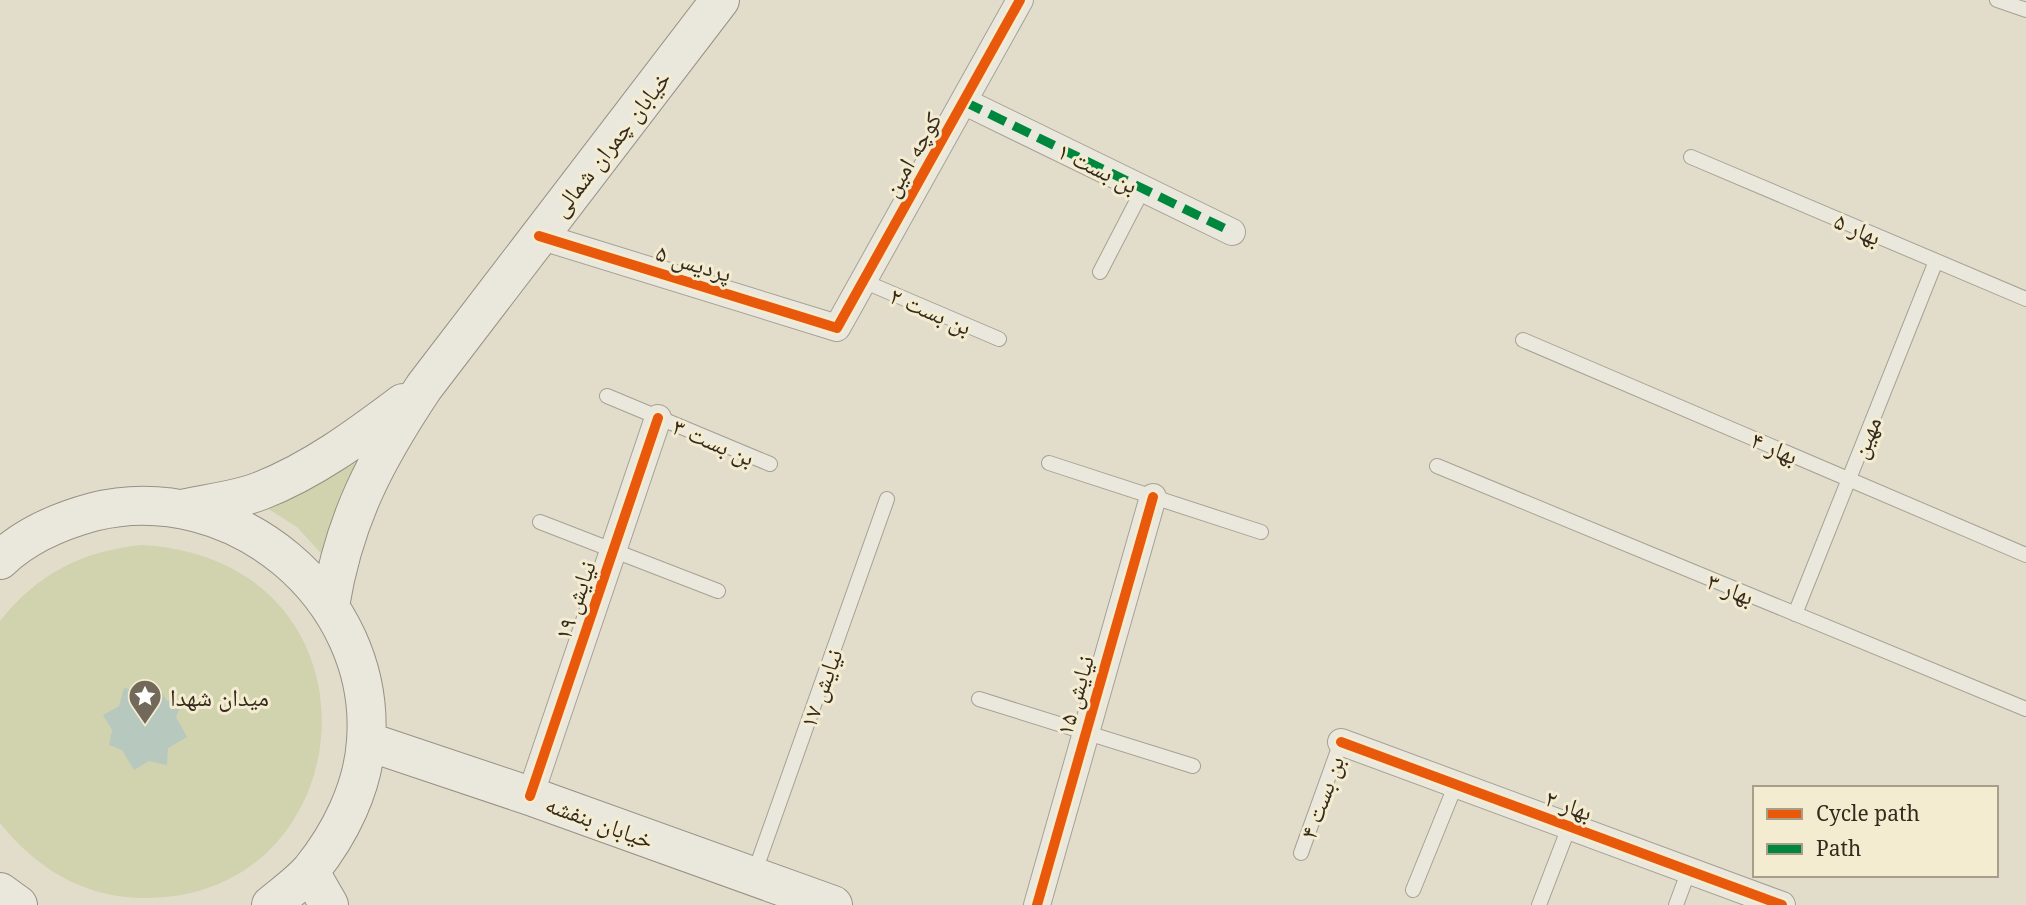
<svg xmlns="http://www.w3.org/2000/svg" width="2026" height="905" font-family="'Noto Serif','Noto Naskh Arabic',serif">
<rect width="100%" height="100%" fill="#e2ddcb"/>
<path fill="#d0d3ae" d="M 364,449 L 328,561 L 297,527 L 259,503 Z
M 142,545 C 397,560 367,905 139,898 C 81,896 35,867 0,823 L 0,621 C 37,574 82,551 142,545 Z"/>
<path fill="#b7c8be" d="M 156,683 L 167,701 L 182,703 L 176,717 L 187,737 L 168,748 L 167,765 L 149,761 L 134,770 L 122,750 L 109,745 L 112,730 L 103,715 L 119,706 L 124,688 L 142,691 Z"/>
<g fill="none" stroke-linecap="round" stroke-linejoin="round">
<defs>
<path id="lane" d="M 1997,0 L 2026,10
M 1691,157 L 2026,299
M 1100,272 L 1143,189
M 863,281 L 999,339
M 1523,340 L 2026,555
M 607,396 L 770,464
M 1049,463 L 1261,532
M 1437,466 L 2026,709
M 540,522 L 718,591
M 1795,614 L 1936,261
M 979,699 L 1193,766
M 1301,853 L 1341,742
M 754,874 L 887,499
M 1413,890 L 1456,784
M 1539,905 L 1569,827
M 1676,905 L 1689,870"/>
<path id="street" d="M 965,102 L 1232,232
M 539,236 L 837,328 L 1020,0
M 1341,742 L 1782,905
M 530,796 L 658,418
M 1037,905 L 1153,497"/>
<path id="secondary" d="M 186,508 C 210,503 237,500 260,491 C 312,471 359,436 403,403
M 0,560 C 25,536 60,521 93,512 C 233,477 377,596 366,741 C 363,788 340,834 311,870 C 300,883 284,894 271,905
M 330,606 C 344,519 376,459 424,387 L 720,0
M 366,741 L 530,796 L 833,905
M 310,872 L 329,905
M 0,892 L 18,905"/>
</defs>
<use href="#lane" stroke="#a7a194" stroke-width="16"/>
<use href="#street" stroke="#a7a194" stroke-width="28"/>
<use href="#secondary" stroke="#979185" stroke-width="40"/>
<use href="#lane" stroke="#eae7dd" stroke-width="14"/>
<use href="#street" stroke="#eae7dd" stroke-width="26"/>
<use href="#secondary" stroke="#eae7dd" stroke-width="38"/>
<path stroke="#00873e" stroke-width="9" stroke-dasharray="18 9" stroke-linecap="butt" d="M 965,102 L 1232,232"/>
<defs>
<path id="cycleway" d="M 539,236 L 837,328 L 1020,0
M 1341,742 L 1782,905
M 530,796 L 658,418
M 1037,905 L 1153,497"/>
</defs>
<use href="#cycleway" stroke="#f4ecd1" stroke-width="15"/>
<use href="#cycleway" stroke="#e8590c" stroke-width="10"/>
</g>
<defs>
<symbol id="sight-pin" viewBox="-11 -11 22 30"><path d="M0 17L-7.5 6A9.5 9.5 0 1 1 7.5 6Z" fill="#72695a" stroke="#f4ecd1"/><path d="M0-6L1.8-2.2L6-1.7L2.9 1.2L3.7 5.4L0 3.3L-3.7 5.4L-2.9 1.2L-6-1.7L-1.8-2.2Z" fill="#fff"/></symbol>
</defs>
<g fill-rule="evenodd">
<use href="#sight-pin" x="126" y="677" width="38" height="52"/>
</g>
<g text-anchor="middle" dominant-baseline="central" stroke-width="6" stroke-linejoin="round" paint-order="stroke">
<g font-size="24" fill="#352a1d" stroke="#f4ecd1">
<text transform="translate(610 143) rotate(-52)">خیابان چمران شمالی</text>
<text transform="translate(911 154) rotate(-60)">کوچه امین</text>
<text transform="translate(1098 167) rotate(26)">بن بست ۱</text>
<text transform="translate(1858 228) rotate(23)">بهار ۵</text>
<text transform="translate(694 262) rotate(17)">پردیس ۵</text>
<text transform="translate(931 310) rotate(23)">بن بست ۲</text>
<text transform="translate(1865 437) rotate(-68)">مهین</text>
<text transform="translate(714 441) rotate(23)">بن بست ۳</text>
<text transform="translate(1775 447) rotate(23)">بهار ۴</text>
<text transform="translate(1731 588) rotate(22)">بهار ۳</text>
<text transform="translate(574 600) rotate(-71)">نیایش ۱۹</text>
<text transform="translate(820 688) rotate(-70)">نیایش ۱۷</text>
<text transform="translate(1074 695) rotate(-74)">نیایش ۱۵</text>
<text transform="translate(1321 797) rotate(-70)">بن بست ۴</text>
<text transform="translate(1569 804) rotate(20)">بهار ۲</text>
<text transform="translate(600 821) rotate(20)">خیابان بنفشه</text>
</g>
<g font-size="24" fill="#352a1d" stroke="#f4ecd1" text-anchor="start">
<text x="170" y="696">میدان شهدا</text>
</g>
</g>
<rect x="1753" y="786" width="245" height="91" fill="#f4ecd1" stroke="#a89e89" stroke-width="2"/>
<rect x="1767" y="809" width="35" height="10" fill="#e8590c" stroke="#a89e89" stroke-width="2"/>
<text x="1816" y="821" font-size="21" fill="#352a1d">Cycle path</text>
<rect x="1767" y="844" width="35" height="10" fill="#00873e" stroke="#a89e89" stroke-width="2"/>
<text x="1816" y="856" font-size="21" fill="#352a1d">Path</text>
</svg>
